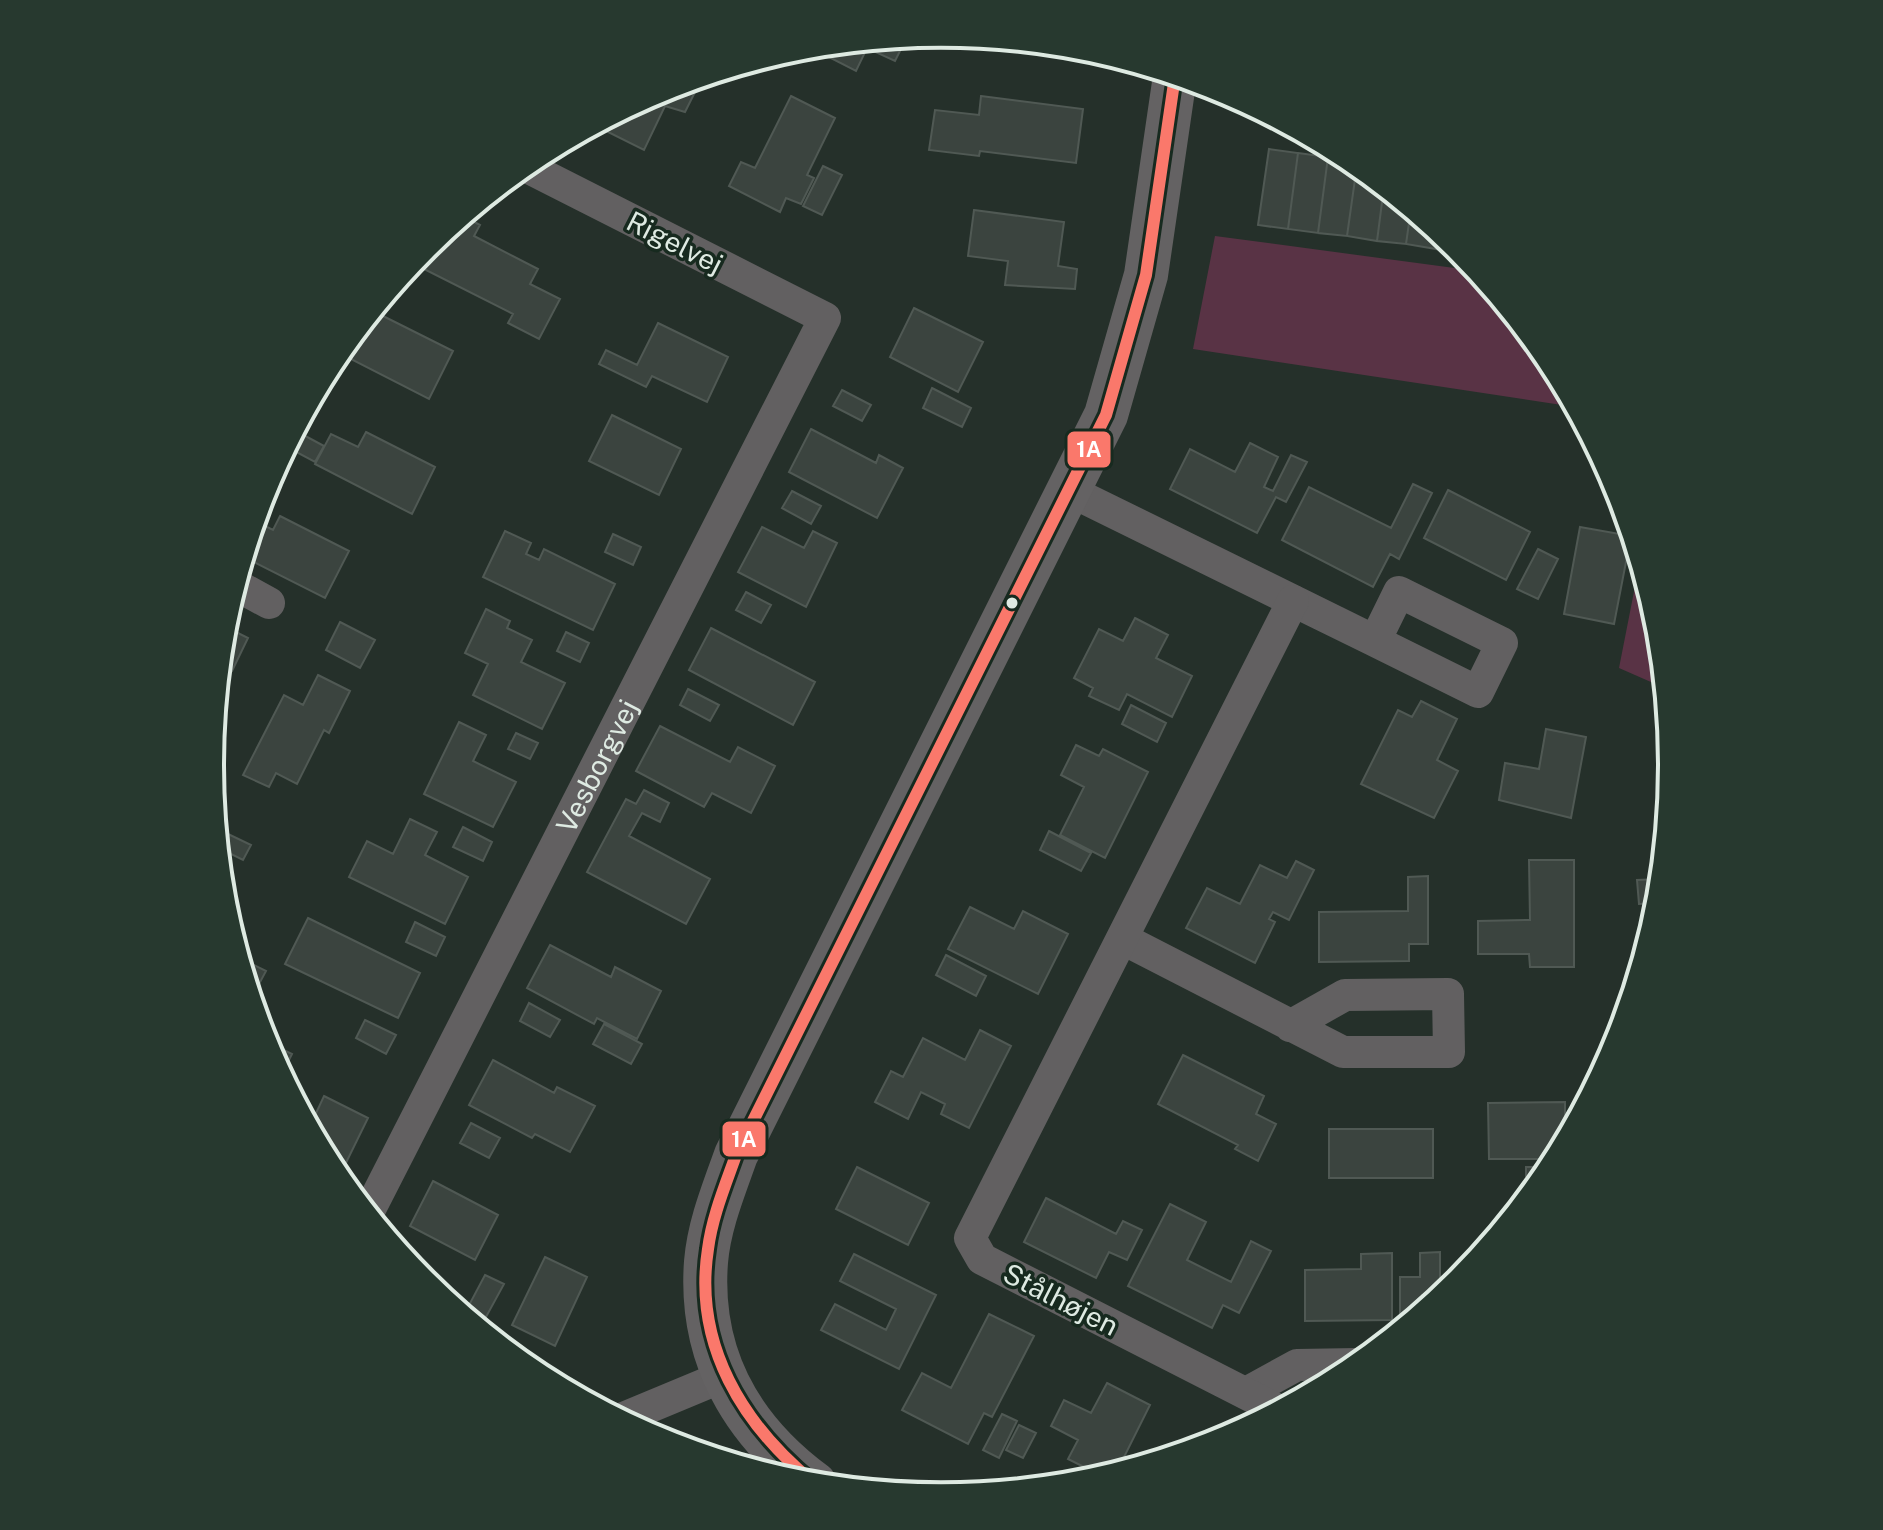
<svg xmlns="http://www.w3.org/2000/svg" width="1883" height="1530" font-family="'Public Sans',sans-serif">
<rect width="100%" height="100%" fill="#25302a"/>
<path fill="#593345" d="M 1215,236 L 1477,271 L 1550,359 L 1575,407 L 1193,349 Z
M 1640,561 C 1652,602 1668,644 1660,686 L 1619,668 Z"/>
<path fill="#3b443f" stroke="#505954" stroke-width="2" d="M 907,37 L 895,61 L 867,48 L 856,71 L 821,53 L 825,45 Z
M 974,37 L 1072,47 L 1071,55 L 974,43 Z
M 702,78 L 685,112 L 665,106 L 644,150 L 600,128 L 603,121 L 662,89 Z
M 791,96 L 835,118 L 807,175 L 814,178 L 801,204 L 786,198 L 780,212 L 729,186 L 741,162 L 755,168 Z
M 981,96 L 1083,109 L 1076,163 L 980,151 L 979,156 L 929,150 L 935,110 L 979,115 Z
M 1269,149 L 1298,153 L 1288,229 L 1258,225 Z
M 1298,153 L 1328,157 L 1318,233 L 1288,229 Z
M 1328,157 L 1351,160 L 1357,165 L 1347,236 L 1318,233 Z
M 1357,165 L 1384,187 L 1377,241 L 1347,236 Z
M 823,166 L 842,175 L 822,215 L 803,206 Z
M 1384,187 L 1411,209 L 1406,244 L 1377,241 Z
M 1411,209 L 1438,232 L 1436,249 L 1406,244 Z
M 974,210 L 1064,222 L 1058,266 L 1077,269 L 1075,289 L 1005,285 L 1008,261 L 968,256 Z
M 463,216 L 480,225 L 474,236 L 538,269 L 530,284 L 560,299 L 539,339 L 508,323 L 513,314 L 418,266 L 428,245 Z
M 1438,232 L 1459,248 L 1462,252 L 1436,249 Z
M 914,308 L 983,342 L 958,392 L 890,357 Z
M 373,311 L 453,351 L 429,399 L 339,353 Z
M 658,323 L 728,357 L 707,402 L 652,376 L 646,387 L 599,364 L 606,350 L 637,365 Z
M 932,388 L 971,408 L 962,427 L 923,408 Z
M 842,390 L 871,405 L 862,421 L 833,406 Z
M 612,415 L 681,449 L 659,495 L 589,461 Z
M 811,429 L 876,463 L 879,455 L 903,468 L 877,518 L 789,472 Z
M 296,431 L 324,446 L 315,462 L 287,447 Z
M 366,432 L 435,467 L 412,514 L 315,464 L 331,434 L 358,447 Z
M 1250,443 L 1278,457 L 1264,487 L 1273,491 L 1291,455 L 1307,462 L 1286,502 L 1276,497 L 1257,533 L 1170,489 L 1190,449 L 1235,472 Z
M 1413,484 L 1432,493 L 1399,559 L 1390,554 L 1373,587 L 1282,540 L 1309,487 L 1391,528 Z
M 1448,490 L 1530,532 L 1506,580 L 1424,538 Z
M 792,491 L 821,506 L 811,524 L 782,508 Z
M 280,516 L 349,551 L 325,598 L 244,557 L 255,521 L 273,530 Z
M 762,527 L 804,548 L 813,531 L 837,543 L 806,607 L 738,572 Z
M 1580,527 L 1631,536 L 1614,624 L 1564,614 Z
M 505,531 L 531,543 L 526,554 L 539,560 L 544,549 L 615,584 L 593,630 L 483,577 Z
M 613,534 L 641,547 L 633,565 L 605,552 Z
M 1538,549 L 1558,559 L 1538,599 L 1517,589 Z
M 746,592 L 771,605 L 761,623 L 736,610 Z
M 486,609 L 510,621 L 507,628 L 532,640 L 521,662 L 565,683 L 542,729 L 473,695 L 488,664 L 465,653 Z
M 1135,618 L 1168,635 L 1156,658 L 1192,676 L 1172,717 L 1127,694 L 1119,710 L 1089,696 L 1093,688 L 1074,678 L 1099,629 L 1123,641 Z
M 340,622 L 375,640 L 360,668 L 326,650 Z
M 224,626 L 248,638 L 232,671 L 220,667 Z
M 711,628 L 815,682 L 793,725 L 689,670 Z
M 566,632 L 589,643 L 580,662 L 557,651 Z
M 318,675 L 350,691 L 329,733 L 324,730 L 297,784 L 276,773 L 269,787 L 243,775 L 284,695 L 303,705 Z
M 688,689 L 719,705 L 710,721 L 680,705 Z
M 1421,701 L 1457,719 L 1437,760 L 1458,771 L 1434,818 L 1361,784 L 1398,710 L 1412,717 Z
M 1131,705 L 1166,723 L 1157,742 L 1122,724 Z
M 459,722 L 486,735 L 473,761 L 516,782 L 493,827 L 424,794 Z
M 660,726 L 730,762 L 738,747 L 775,766 L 751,813 L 712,793 L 704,807 L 636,771 Z
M 1546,729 L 1586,737 L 1571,818 L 1499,800 L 1505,763 L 1539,769 Z
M 516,733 L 538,743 L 530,759 L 508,749 Z
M 1076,745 L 1099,756 L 1103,749 L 1148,772 L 1105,858 L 1060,835 L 1084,787 L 1061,775 Z
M 644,790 L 669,803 L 660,822 L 642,813 L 629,836 L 710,879 L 686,924 L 587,872 L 626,799 L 636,804 Z
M 410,819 L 437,832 L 425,855 L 468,877 L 445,924 L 349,877 L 367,841 L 393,854 Z
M 463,827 L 492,842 L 483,861 L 453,847 Z
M 1049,831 L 1091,853 L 1081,871 L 1040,850 Z
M 226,833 L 251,845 L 243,860 L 219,848 Z
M 1529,860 L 1574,860 L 1574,967 L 1530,967 L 1529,954 L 1478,954 L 1478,921 L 1530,920 Z
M 1296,861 L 1314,870 L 1289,920 L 1273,912 L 1269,919 L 1275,922 L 1255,963 L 1186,928 L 1207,888 L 1240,904 L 1260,865 L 1287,878 Z
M 1428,876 L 1428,944 L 1409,944 L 1409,961 L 1319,962 L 1319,912 L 1408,911 L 1408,877 Z
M 1661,879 L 1659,903 L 1639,904 L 1637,880 Z
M 970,907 L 1014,929 L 1023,911 L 1068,934 L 1038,994 L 948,949 Z
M 308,918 L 420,973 L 398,1018 L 285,964 Z
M 415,922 L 445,937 L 436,956 L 406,942 Z
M 550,945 L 611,977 L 615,967 L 661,991 L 637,1039 L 597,1018 L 594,1024 L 527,988 Z
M 946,955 L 986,976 L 976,996 L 936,975 Z
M 248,962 L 266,971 L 258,986 L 246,980 L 244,971 Z
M 529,1003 L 560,1020 L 550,1037 L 520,1021 Z
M 365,1020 L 396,1035 L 386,1054 L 356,1038 Z
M 604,1024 L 642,1044 L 631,1064 L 593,1044 Z
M 980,1030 L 1011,1046 L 969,1128 L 941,1114 L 945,1104 L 921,1092 L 908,1119 L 875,1102 L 891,1071 L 903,1077 L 923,1038 L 965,1060 Z
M 265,1041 L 292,1054 L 282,1074 L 266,1044 Z
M 1183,1055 L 1264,1096 L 1256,1114 L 1276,1124 L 1258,1161 L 1235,1149 L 1238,1145 L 1158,1104 Z
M 493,1060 L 554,1093 L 557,1087 L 595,1106 L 570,1152 L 535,1134 L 532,1138 L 469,1105 Z
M 324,1096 L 368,1118 L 339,1177 L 310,1126 Z
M 1565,1102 L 1565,1141 L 1556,1159 L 1489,1159 L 1488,1103 Z
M 471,1123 L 500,1138 L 489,1158 L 460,1143 Z
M 1329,1129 L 1433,1129 L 1433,1178 L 1329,1178 Z
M 857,1167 L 929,1203 L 908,1245 L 836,1209 Z
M 1526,1167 L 1551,1167 L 1536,1188 L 1526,1188 Z
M 433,1181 L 498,1215 L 475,1260 L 410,1226 Z
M 1046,1198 L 1116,1234 L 1123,1221 L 1142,1230 L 1127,1260 L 1109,1252 L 1096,1278 L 1024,1242 Z
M 1170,1204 L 1206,1222 L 1187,1260 L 1231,1282 L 1251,1241 L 1271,1251 L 1239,1313 L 1223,1305 L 1212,1328 L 1128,1286 Z
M 1440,1252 L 1440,1295 L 1422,1295 L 1422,1312 L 1412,1320 L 1400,1320 L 1400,1277 L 1420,1277 L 1420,1253 Z
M 1392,1253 L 1392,1320 L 1305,1321 L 1305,1270 L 1361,1269 L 1361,1254 Z
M 854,1254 L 936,1295 L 899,1369 L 821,1330 L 835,1304 L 886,1330 L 896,1309 L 840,1281 Z
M 545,1257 L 587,1277 L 555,1346 L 512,1325 Z
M 485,1275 L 504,1284 L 486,1317 L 468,1307 Z
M 989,1314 L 1034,1336 L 992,1417 L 984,1413 L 968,1444 L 902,1410 L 922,1373 L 951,1388 Z
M 1107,1383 L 1150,1405 L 1122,1461 L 1133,1467 L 1102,1476 L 1068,1459 L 1078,1440 L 1051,1426 L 1064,1400 L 1091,1413 Z
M 1002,1414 L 1017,1421 L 999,1458 L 983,1450 Z
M 1019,1425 L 1036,1433 L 1023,1458 L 1006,1450 Z"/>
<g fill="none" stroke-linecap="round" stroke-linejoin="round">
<g stroke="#626061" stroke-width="32">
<path d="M 1070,491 L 1375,641 L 1399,592 L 1502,643 L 1478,692 L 1375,641"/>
<path d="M 236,585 L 269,603"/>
<path d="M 1123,939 L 1343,1052 L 1449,1052 L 1448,994 L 1345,995 L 1290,1026"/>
<path id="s1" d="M 368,1213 L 825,318 L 525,166"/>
<path d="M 1246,1393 L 1297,1365 L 1358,1364"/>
<path d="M 1278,1410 L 982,1259 L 970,1238 L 1293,601"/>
<path d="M 621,1419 L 722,1377"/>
</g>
<path stroke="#646263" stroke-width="44" d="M 815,1484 C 742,1430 699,1356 706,1262 C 709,1225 724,1189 736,1155 L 1106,415 L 1146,275 L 1175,76"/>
<defs>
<path id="bus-1" d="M 814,1483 C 743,1425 693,1345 708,1249 C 712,1217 725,1186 736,1155 L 1106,415 L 1146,275 L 1175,76"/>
</defs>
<use href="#bus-1" stroke="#172a1f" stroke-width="18"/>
<use href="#bus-1" stroke="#fa786b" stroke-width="12"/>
</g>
<circle fill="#deeae2" stroke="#172a1f" stroke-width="3" cx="1012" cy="603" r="7"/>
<g text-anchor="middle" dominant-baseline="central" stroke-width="7" stroke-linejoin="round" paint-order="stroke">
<g font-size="28" fill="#deeae2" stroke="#172a1f">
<text transform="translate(675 242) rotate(27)">Rigelvej</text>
<text stroke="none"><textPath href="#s1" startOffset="502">Vesborgvej</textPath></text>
<text transform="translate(1061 1299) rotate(27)">Stålhøjen</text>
</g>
</g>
<path d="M0 0H1883V1530H0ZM224 765a717 717 0 1 1 1434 0a717 717 0 1 1-1434 0Z" fill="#27392f" fill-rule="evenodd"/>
<path fill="none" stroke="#deeae2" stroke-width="4" d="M224 765a717 717 0 1 1 1434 0a717 717 0 1 1-1434 0Z"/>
<g stroke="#172a1f" stroke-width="3">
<rect x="1066" y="430" width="46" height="39" rx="8" fill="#fa786b"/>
<rect x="721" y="1120" width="46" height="38" rx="8" fill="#fa786b"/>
</g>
<g font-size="22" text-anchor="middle" font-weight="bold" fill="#fff">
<text x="1089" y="457">1A</text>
<text x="744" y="1147">1A</text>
</g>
</svg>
